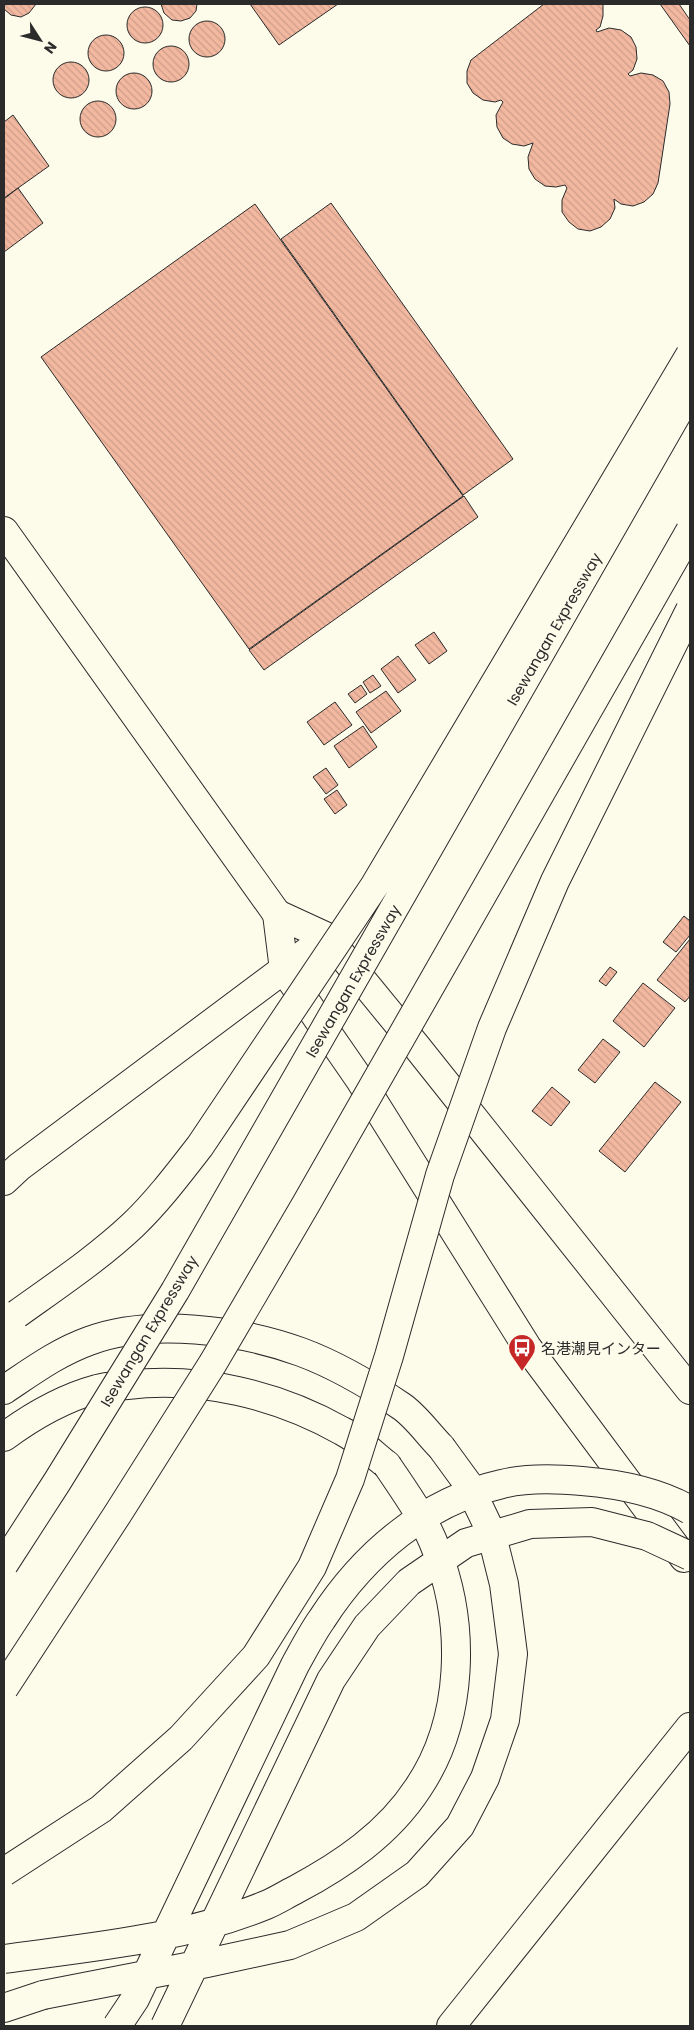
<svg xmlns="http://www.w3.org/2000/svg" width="694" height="2030" font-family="Poppins,'Noto Sans JP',sans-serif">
<defs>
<pattern id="building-back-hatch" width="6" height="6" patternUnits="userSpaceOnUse" patternTransform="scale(1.25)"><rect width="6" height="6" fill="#f2b8a0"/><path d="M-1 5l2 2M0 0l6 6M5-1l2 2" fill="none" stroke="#d09e8a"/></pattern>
</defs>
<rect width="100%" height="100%" fill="#fdfbea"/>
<path fill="url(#building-back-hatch)" stroke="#2b2b2b" d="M 4,4 L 36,4 L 29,13 L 21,17 L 11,15 L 4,9 Z
M 161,4 L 197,4 L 196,11 L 190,18 L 181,21 L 172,20 L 164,13 Z
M 250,4 L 338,4 L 279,45 Z
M 544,4 L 603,4 L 603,16 L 600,27 L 596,30 L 597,32 L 609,28 L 621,30 L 631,37 L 636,47 L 637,59 L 633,70 L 628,74 L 630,76 L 641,73 L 653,75 L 663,81 L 669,92 L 670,104 L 658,183 L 653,194 L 644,202 L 633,206 L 621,204 L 614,199 L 615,208 L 610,219 L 601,227 L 590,231 L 578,229 L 569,222 L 562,212 L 562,200 L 567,188 L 565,185 L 556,187 L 545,186 L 535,179 L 529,169 L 528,157 L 533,143 L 524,146 L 512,144 L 503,138 L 497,127 L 496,115 L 503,102 L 501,100 L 495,102 L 483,100 L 473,93 L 467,83 L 467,71 L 471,60 Z
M 660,4 L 679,4 L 690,20 L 690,46 Z
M127 25a18 18 0 1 1 36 0a18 18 0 1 1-36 0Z
M189 39a18 18 0 1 1 36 0a18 18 0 1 1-36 0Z
M88 53a18 18 0 1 1 36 0a18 18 0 1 1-36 0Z
M153 64a18 18 0 1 1 36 0a18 18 0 1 1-36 0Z
M53 80a18 18 0 1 1 36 0a18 18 0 1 1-36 0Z
M116 91a18 18 0 1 1 36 0a18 18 0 1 1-36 0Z
M80 119a18 18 0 1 1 36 0a18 18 0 1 1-36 0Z
M 13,115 L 49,166 L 4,198 L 4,122 Z
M 18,188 L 43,223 L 4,252 L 4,199 Z
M 331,203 L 513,459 L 463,495 L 281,239 Z
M 255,204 L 463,496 L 249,649 L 41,357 Z
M 464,496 L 478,517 L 264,670 L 249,650 Z
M 434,632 L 447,651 L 429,664 L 415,645 Z
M 398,656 L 416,680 L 398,693 L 381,669 Z
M 373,675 L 381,686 L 370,693 L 363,682 Z
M 361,685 L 367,694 L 355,703 L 348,694 Z
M 386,691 L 401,711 L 371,733 L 356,712 Z
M 335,702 L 352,725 L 324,745 L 307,722 Z
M 363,726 L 377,747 L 349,768 L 334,746 Z
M 326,768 L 338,785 L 326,794 L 313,777 Z
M 337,790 L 347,805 L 335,814 L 324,799 Z
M 684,916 L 690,921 L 690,935 L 676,952 L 663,942 Z
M 690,939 L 690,996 L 685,1002 L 657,980 Z
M 610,967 L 617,972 L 606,986 L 599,981 Z
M 643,983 L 675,1008 L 644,1047 L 613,1021 Z
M 603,1039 L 620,1052 L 595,1083 L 578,1070 Z
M 655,1082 L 681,1102 L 625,1172 L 599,1151 Z
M 552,1087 L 570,1102 L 551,1126 L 532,1111 Z"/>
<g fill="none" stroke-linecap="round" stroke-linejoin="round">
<defs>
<path id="minor" d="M 277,914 L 284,970 L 360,1080 L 527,1347 L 684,1558
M 277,914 L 327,937 L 417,1047 L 690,1390
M 4,1181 L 19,1167 L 327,937
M 451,2026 L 690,1727"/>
<path id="tertiary" d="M 4,531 L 277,914"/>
<path id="motorway" d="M 4,1390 C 31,1372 58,1352 89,1341 C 150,1318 241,1330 301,1352 C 336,1365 370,1385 401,1406 C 416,1416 428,1434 441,1447
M 4,1437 C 31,1417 64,1398 97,1389 C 107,1386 118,1386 127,1385 C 201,1376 278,1395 342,1431 C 358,1439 373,1454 387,1465
M 4,2008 L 43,1995"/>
</defs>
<use href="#minor" stroke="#2b2b2b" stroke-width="30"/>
<use href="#tertiary" stroke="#2b2b2b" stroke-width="30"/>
<use href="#motorway" stroke="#2b2b2b" stroke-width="30"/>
<use href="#minor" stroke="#fdfbea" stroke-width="28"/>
<use href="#tertiary" stroke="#fdfbea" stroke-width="28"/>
<use href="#motorway" stroke="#fdfbea" stroke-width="28"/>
<defs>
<path id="motorway-bridge" d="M 17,1314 C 56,1286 98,1258 133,1225 C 158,1201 179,1173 200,1146 L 375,885 L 690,355
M 4,1564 L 57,1482 L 175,1291 L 690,391
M 4,1688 L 117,1515 L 213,1363 L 306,1204 L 690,531
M 4,1872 L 101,1809 L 181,1738 L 256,1656 L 312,1567 L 350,1479 L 389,1356 L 440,1175 L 492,1028 L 555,881 L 690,610
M 4,1959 C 92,1947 183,1939 266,1905 C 276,1901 285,1895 295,1890 C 342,1865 388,1834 418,1788 C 464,1720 466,1624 436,1549 C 425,1519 405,1492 387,1465
M 43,1995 L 207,1963 L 290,1945 L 356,1917 L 417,1874 L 460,1826 L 485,1778 L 505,1720 L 513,1654 L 504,1584 L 491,1532 L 468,1484 L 441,1447
M 117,2026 L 135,1999 L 295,1665 C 304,1649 312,1633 322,1619 C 364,1554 426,1501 502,1484 C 525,1478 559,1479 582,1481 C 619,1484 657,1491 690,1510
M 165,2026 L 331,1680 L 367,1626 L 409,1582 L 466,1543 L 530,1524 L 592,1522 L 647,1536 L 690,1556"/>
</defs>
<use href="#motorway-bridge" stroke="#2b2b2b" stroke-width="30" stroke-linecap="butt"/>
<use href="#motorway-bridge" stroke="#fdfbea" stroke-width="28"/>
</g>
<defs>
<symbol id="bus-pin" viewBox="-11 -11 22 30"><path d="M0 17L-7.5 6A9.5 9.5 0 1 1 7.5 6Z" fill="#c62828" stroke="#fdfbea"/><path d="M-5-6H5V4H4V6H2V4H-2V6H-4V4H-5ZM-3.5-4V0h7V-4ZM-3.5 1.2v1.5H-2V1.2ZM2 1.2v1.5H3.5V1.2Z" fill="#fff"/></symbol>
</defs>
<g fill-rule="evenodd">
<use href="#bus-pin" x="506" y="1332" width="32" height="43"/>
</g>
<g text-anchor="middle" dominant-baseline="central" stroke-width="4" stroke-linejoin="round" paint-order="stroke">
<g font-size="15" fill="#2b2b2b" stroke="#fdfbea">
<text transform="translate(554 629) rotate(-60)">Isewangan Expressway</text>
<text transform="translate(353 981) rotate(-60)">Isewangan Expressway</text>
<text transform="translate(149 1331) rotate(-59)">Isewangan Expressway</text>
</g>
<g font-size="15" fill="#2b2b2b" stroke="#fdfbea" text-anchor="start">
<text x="541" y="1348">名港潮見インター</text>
</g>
</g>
<rect width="694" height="2030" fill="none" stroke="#2b2b2b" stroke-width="10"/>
<g transform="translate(40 40) rotate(126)" stroke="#fdfbea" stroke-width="4" paint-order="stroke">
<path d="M0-4L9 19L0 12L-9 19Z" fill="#2b2b2b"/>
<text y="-8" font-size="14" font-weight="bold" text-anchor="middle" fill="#2b2b2b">N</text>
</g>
</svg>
